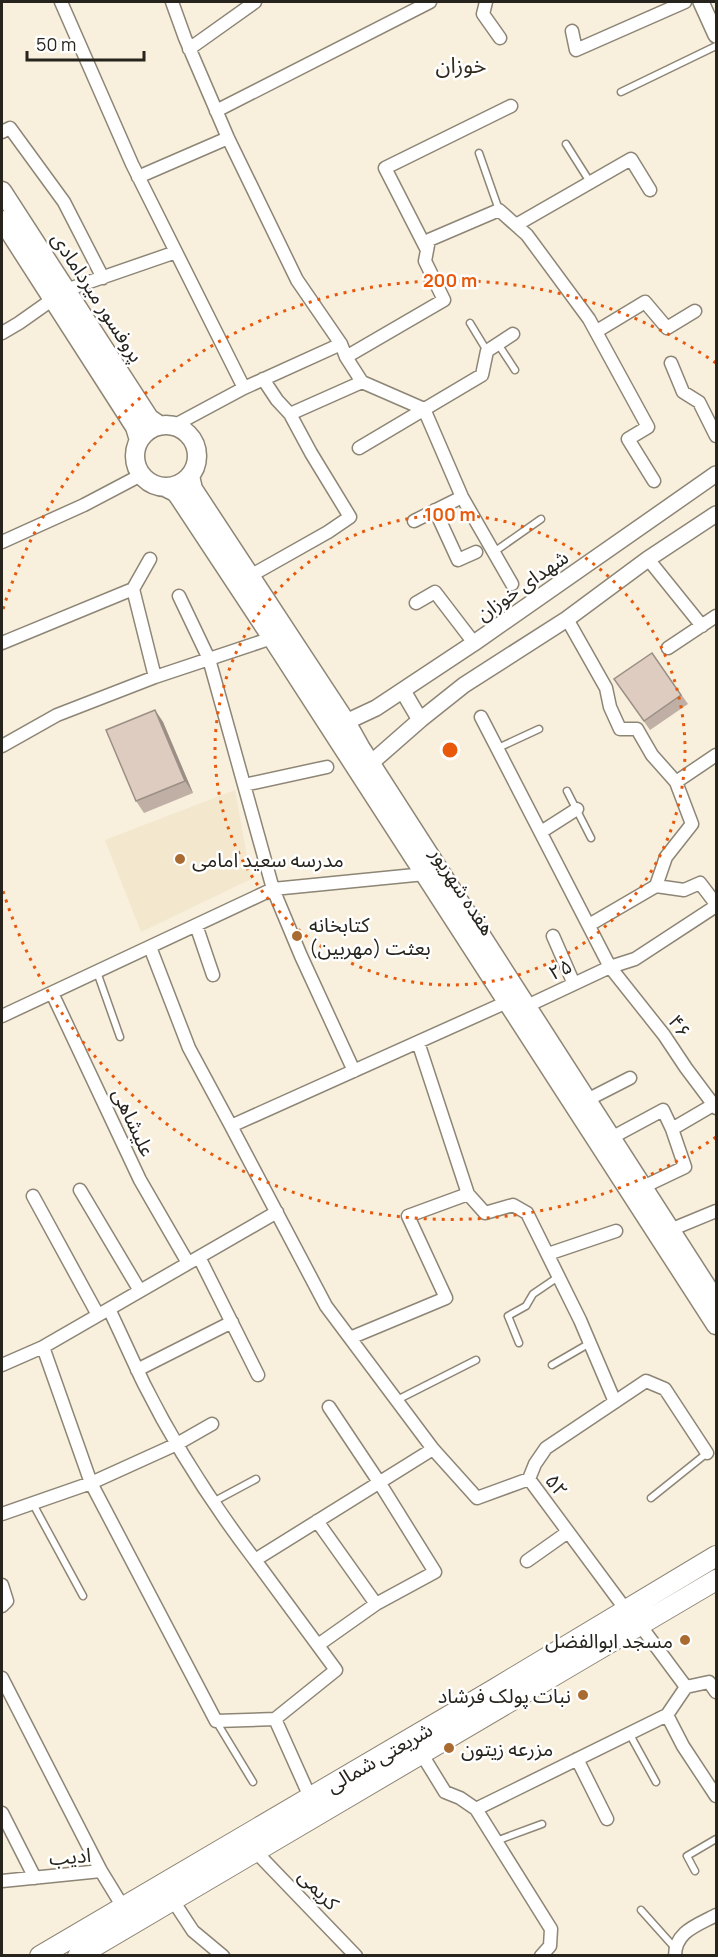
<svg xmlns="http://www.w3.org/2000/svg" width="718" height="1957" font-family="Manrope,'Noto Sans Arabic',sans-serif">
<rect width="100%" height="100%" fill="#f8efdd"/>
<path fill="#f3e7cd" d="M 235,790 L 251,879 L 141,932 L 105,840 Z"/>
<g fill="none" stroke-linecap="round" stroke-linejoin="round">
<defs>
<path id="service" d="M 621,92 L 716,46
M 566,144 L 590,182
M 479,153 L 499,210
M 470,323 L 487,351
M 498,344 L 515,370
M 494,552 L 541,519
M 498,748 L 539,729
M 567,791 L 591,838
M 97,972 L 120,1037
M 519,1343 L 508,1316 L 526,1306 L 533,1294 L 558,1277
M 552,1365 L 590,1343
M 397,1400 L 476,1360
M 651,1498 L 707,1453
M 213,1502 L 256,1479
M 33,1504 L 83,1596
M 216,1721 L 253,1782
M 629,1733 L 656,1782
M 496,1841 L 542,1824
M 695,1871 L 687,1856 L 716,1839
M 641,1910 L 675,1948"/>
<path id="minor" d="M 61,2 L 132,164 L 244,388 L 341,344
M 172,2 L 185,38 L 228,138 L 297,280 L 341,344 L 346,357 L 362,382 L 424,409 L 462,497 L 512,584
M 486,2 L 483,14 L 500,38
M 572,31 L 576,50 L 685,2
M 189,49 L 255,2
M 216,111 L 430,2
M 2,132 L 10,128 L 64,202 L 103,278
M 138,177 L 228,138
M 516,225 L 631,159 L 650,190
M 427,250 L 385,168 L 511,106
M 66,290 L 176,252
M 597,331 L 645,302 L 667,328 L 695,311
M 2,333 L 19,323 L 53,299
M 346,357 L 444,300 L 425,261 L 429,240 L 499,210 L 527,235 L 589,319 L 648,427 L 628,439 L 654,481
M 671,363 L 683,392 L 699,402 L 716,436
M 290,414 L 362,382
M 175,425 L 244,388
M 359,448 L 482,375 L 487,351 L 513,334
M 435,510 L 458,560 L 476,552
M 414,521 L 462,497
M 2,542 L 84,505 L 141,475
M 150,559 L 133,589 L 155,677
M 648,559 L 702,626
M 250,576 L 328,532 L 350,517 L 311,453 L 290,414 L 277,400 L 263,379
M 179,596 L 209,659 L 273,889 L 301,956 L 354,1071
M 416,603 L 435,592 L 474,643
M 567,619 L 606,688 L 610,707 L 620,729 L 637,729 L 652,755 L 676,782 L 692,824 L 666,857 L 656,886 L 589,925
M 2,643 L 133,589
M 668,648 L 716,616
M 481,717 L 610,967 L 664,1035 L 686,1068 L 716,1108
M 2,746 L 57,715 L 155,677 L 272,638
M 676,782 L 716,755
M 244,785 L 327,767
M 541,832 L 577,809
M 656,886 L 684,890 L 700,883 L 716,904
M 196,925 L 213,975
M 553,936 L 574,984
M 150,947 L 189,1048 L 231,1126
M 52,993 L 140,1180 L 188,1263
M 527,1006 L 610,967 L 635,959 L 716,906
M 2,1016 L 273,889 L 425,874
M 418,1042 L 468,1194 L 485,1213 L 513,1205 L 527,1213 L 580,1320 L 615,1402
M 587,1100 L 630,1078
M 611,1138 L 663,1110 L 672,1129
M 643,1187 L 685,1167 L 672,1129 L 713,1105
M 80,1190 L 140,1291
M 33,1196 L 98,1315
M 670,1230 L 716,1211
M 548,1254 L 616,1231
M 199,1257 L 258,1375
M 109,1309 C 121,1334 132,1359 144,1384 C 175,1446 213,1505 255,1560
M 350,1338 L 446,1298 L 408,1216 L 468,1194
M 43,1347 L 91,1483 L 177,1444 L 212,1424
M 2,1365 L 43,1347 L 277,1212
M 137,1370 L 232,1322
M 433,1449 L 477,1498 L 529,1479 L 626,1610
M 529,1479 L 535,1464 L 546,1448 L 646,1381 L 665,1389 L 707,1453
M 2,1514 L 91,1483 L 216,1721 L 275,1719
M 317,1521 L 376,1604 L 435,1572 L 379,1482 L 329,1407
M 527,1561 L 568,1532
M 2,1585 L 7,1601 L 2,1606
M 640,1625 L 686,1687 L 667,1715 L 683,1746 L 716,1796
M 318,1645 L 376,1604
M 2,1678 L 101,1871
M 686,1687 L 709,1682 L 716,1692
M 421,1753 L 445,1792 L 460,1798 L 476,1809 L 551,1929 L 550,1946 L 541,1956
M 577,1759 L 607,1819
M 310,1797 L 275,1719 L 336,1670 L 255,1560 L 433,1449 L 326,1306 L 231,1126 L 507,1002
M 476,1809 L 667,1715
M 2,1813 L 35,1878
M 254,1850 L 356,1956
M 2,1881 L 101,1871 L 123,1907
M 172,1899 L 193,1931 L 223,1956
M 675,1956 C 675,1931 698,1925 716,1915"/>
<path id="tertiary" d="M 701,2 L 716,35
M 403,691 L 420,720
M 346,722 L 376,708 L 474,643 L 716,474
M 371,763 L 420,720 L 464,685 L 567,619 L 648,559 L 716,514"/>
<path id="secondary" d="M 2,191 L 149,418 L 159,425
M 2,220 L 135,427 L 139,440
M135 456a31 31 0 1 1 62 0a31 31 0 1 1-62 0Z
M 190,476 L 193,489 L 346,722 L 360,747 L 716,1301
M 165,487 L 175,492 L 179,497 L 272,638 L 716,1325"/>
<path id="primary" d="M 40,1956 L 493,1690 L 716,1556
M 78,1956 L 716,1580"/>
</defs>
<use href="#service" stroke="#8d8575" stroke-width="9"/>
<use href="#minor" stroke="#8d8575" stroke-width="15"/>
<use href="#tertiary" stroke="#8d8575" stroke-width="18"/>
<use href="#secondary" stroke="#8d8575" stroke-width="21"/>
<use href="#primary" stroke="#8d8575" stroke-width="22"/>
<use href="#service" stroke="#fff" stroke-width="6"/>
<use href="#minor" stroke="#fff" stroke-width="12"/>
<use href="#tertiary" stroke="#fff" stroke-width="15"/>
<use href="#secondary" stroke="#fff" stroke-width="18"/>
<use href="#primary" stroke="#fff" stroke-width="20"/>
</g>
<path fill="#bfafa5" d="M 652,653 L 688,704 L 650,730 L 614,679 Z
M 155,710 L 163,722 L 193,793 L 144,813 L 136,801 Z"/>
<path fill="#9b8f86" d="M 155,710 L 163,722 L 193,793 L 185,781 Z"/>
<path fill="#deccc0" stroke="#9b8f86" stroke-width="1.5" d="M 652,653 L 681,695 L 644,721 L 614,679 Z
M 155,710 L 185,781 L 136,801 L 106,730 Z"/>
<g fill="none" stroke="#e8590c" stroke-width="3" stroke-dasharray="3 6">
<circle cx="450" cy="750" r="235"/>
<path d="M716 1137A469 469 0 0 1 3 891M3 609A469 469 0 0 1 716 363"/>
</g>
<g fill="#a96b30" stroke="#fff" stroke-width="2">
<circle cx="180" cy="859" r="6"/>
<circle cx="297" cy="936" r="6"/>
<circle cx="685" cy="1640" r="6"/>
<circle cx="583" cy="1695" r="6"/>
<circle cx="449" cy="1748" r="6"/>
</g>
<g text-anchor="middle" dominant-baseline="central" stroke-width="5" stroke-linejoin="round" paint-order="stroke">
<g font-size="20" fill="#27241d" stroke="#fff">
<text transform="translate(98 297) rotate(57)">پروفسور میردامادی</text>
<text transform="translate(522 585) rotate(-35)">شهدای خوزان</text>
<text transform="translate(463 891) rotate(57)">هفده شهریور</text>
<text transform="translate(560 969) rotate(-25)">۲۵</text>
<text transform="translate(680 1026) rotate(55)">۴۶</text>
<text transform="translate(134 1122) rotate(65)">علیشاهی</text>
<text transform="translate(557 1485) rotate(53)">۵۲</text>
<text transform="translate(379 1757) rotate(-30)">شریعتی شمالی</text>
<text transform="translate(70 1856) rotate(-4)">ادیب</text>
<text transform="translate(319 1889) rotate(46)">کریمی</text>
</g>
<g font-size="20" fill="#27241d" stroke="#fff" text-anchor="start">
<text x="192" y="859">مدرسه سعید امامی</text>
<text x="309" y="924">کتابخانه<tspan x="309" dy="23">بعثت (مهربین)</tspan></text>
<text x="673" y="1640" text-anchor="end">مسجد ابوالفضل</text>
<text x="571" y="1695" text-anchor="end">نبات پولک فرشاد</text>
<text x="461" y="1748">مزرعه زیتون</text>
</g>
<g font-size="22" fill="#332c1e" stroke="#fff">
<text x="461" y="65">خوزان</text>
</g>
</g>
<circle cx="450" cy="750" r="9" fill="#e8590c" stroke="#fff" stroke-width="3"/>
<g font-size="18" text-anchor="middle" font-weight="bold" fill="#e8590c" stroke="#fff" stroke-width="5" stroke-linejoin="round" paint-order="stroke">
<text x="450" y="287">200 m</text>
<text x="450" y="521">100 m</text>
</g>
<rect width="718" height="1957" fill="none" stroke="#27241d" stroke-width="6"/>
<path d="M27 51v9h117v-9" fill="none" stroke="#27241d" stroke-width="3"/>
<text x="36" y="51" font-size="18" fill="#27241d" stroke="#ffffff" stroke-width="4.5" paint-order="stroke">50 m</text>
</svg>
